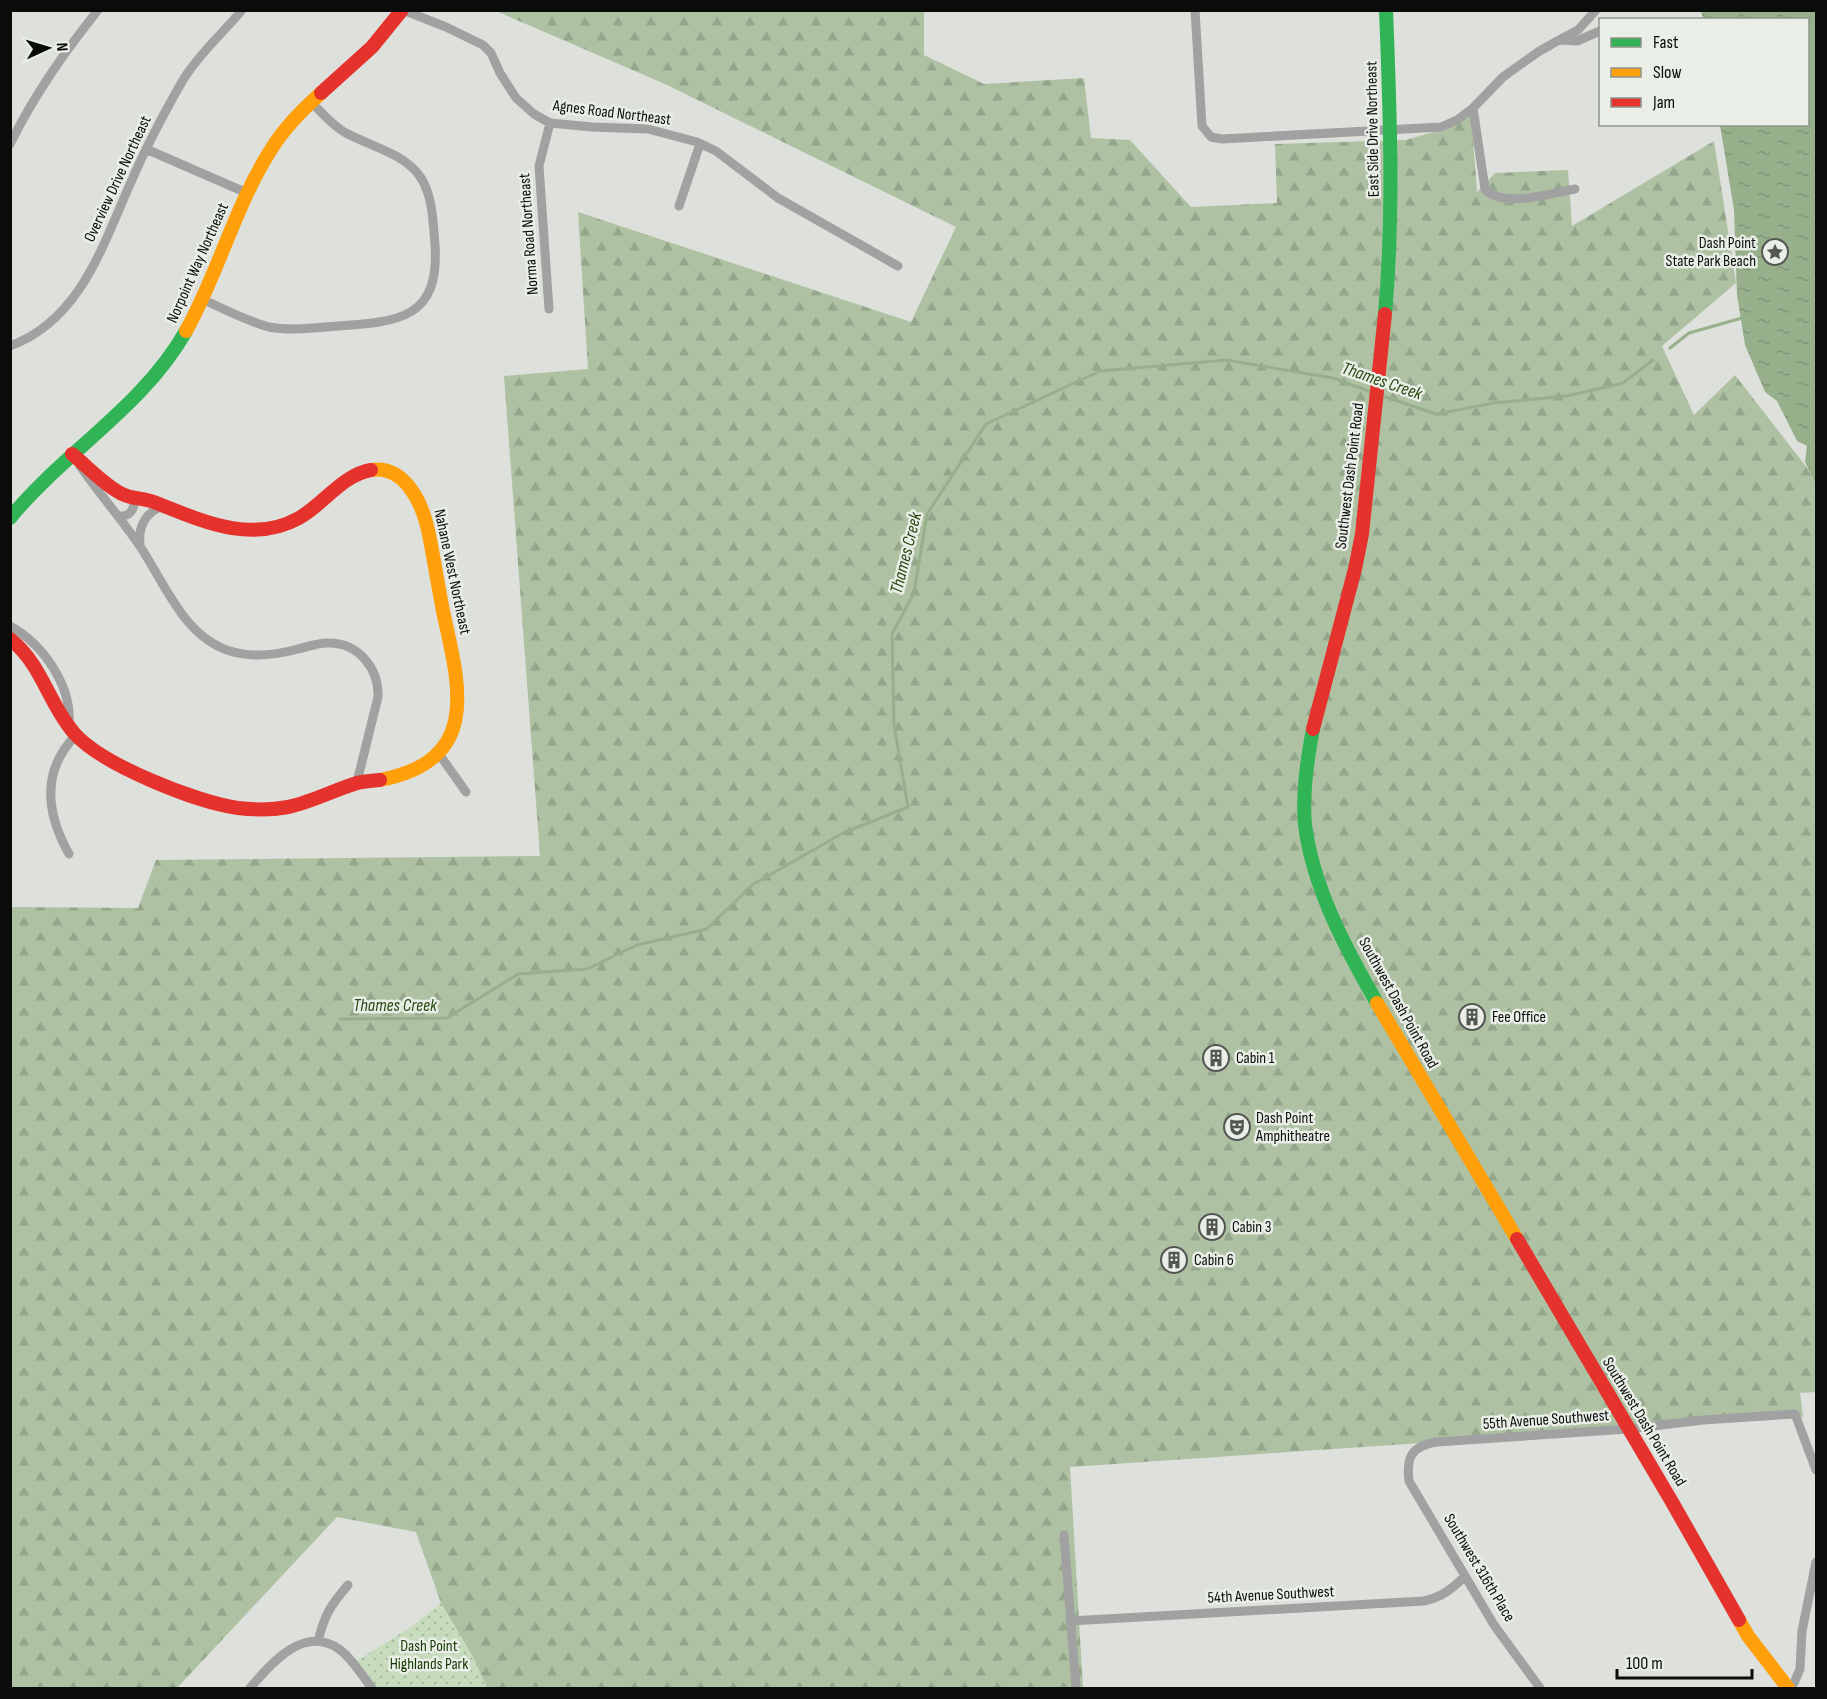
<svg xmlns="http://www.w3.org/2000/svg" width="1827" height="1699" font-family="'Sofia Sans Condensed',sans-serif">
<defs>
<pattern id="forest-firs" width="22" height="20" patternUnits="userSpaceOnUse" patternTransform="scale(1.5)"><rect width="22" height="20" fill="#aec2a3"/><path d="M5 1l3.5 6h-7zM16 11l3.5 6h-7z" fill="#94a68b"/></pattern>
<pattern id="park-dots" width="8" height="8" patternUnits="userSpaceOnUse" patternTransform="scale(1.5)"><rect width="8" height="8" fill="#c7dcbd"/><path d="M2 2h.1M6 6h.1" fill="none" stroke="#aabca1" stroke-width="1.8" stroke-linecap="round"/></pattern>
<pattern id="water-ripples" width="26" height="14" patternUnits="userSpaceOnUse" patternTransform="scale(1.5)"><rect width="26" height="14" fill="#97b08b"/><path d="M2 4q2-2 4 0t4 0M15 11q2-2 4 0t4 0" fill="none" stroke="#819677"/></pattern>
</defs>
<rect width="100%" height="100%" fill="#dde0db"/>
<path fill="url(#forest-firs)" d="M 496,11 L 924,11 L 924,55 L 984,84 L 1084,78 L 1091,138 L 1130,140 L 1191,207 L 1277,203 L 1275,144 L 1405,140 L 1445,129 L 1471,112 L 1477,192 L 1495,173 L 1568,170 L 1572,226 L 1714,141 L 1736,283 L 1662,346 L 1694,415 L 1735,375 L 1808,469 L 1816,485 L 1816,1392 L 1800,1393 L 1803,1417 L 1070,1467 L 1083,1688 L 487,1688 L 473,1657 L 441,1603 L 416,1532 L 337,1517 L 177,1688 L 11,1688 L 11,909 L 13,907 L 138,908 L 156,860 L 540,856 L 504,376 L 588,369 L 578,212 L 911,322 L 956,227 L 665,84 Z"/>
<path fill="url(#park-dots)" d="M 441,1603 L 473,1657 L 487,1688 L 372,1688 L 352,1664 L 414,1625 Z"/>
<path fill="url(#water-ripples)" d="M 1701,11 L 1816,11 L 1816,485 L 1805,462 L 1807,446 L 1797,441 L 1777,401 L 1765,392 L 1745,345 L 1737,295 L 1734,210 L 1720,125 L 1808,124 L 1808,20 L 1703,19 Z"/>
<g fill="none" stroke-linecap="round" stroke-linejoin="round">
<path stroke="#97b08b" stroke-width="3" d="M 1670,348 L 1689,333 L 1742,318
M 1380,395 L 1436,414 L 1494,403 L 1567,396 L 1623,383 L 1653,360
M 340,1019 L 447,1018 L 518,974 L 587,969 L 637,945 L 707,929 L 752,885 L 843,833 L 908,807 L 894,725 L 892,634 L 914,593 L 927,514 L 986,424 L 1100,371 L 1226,360 L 1333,378 L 1371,392"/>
<path stroke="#a0a1a0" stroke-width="9" d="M 403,10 L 446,27 L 483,45 L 491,53 L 500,73 L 516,98 L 534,114 L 550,123 L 592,127 L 648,129 L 697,142 L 716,151 L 778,198 L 898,266
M 1195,10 L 1202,126 L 1211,137 L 1222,139 L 1441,127 L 1457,120 L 1473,108 L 1503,77 L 1538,52 L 1559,40 L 1577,41 L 1600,31
M 1561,39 L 1578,30 L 1596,10
M 1473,108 L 1485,189 C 1502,209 1552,193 1575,189
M 10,144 C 35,94 63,54 98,10
M 146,149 L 247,193
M 679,206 L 700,144
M 202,299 C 224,309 246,321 269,327 C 291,331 316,328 338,326 C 398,322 440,319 435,245 C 433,223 433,197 421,178 C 405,153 369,146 344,132 C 331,124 321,112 310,101
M 549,309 L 539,166 L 550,123
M 10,346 C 81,320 103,244 131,182 C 146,147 164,113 183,80 C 198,55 223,33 242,10
M 80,466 C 98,492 119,516 137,542 C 164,580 182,636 230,651 C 252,658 276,655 298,649 C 308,647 319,642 329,643 C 359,643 379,669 378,697 L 357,782
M 119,516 C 130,517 137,508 132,497
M 140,544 C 138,526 146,512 163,506
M 10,626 C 43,644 72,686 69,724
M 439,754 L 466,792
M 69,854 C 46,813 41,771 76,735
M 1064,1535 L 1076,1688
M 1070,1621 L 1424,1601 C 1442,1597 1452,1589 1465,1576
M 318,1641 C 325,1614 330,1606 348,1585
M 250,1688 C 270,1665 303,1624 339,1649 C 352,1658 362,1676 372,1688
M 1540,1688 L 1494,1625 L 1409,1481 C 1406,1456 1412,1446 1437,1442 L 1628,1429 L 1703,1420 L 1795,1414 L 1816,1470
M 1788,1688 L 1794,1683 L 1800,1669 L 1802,1631 L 1816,1562"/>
<path stroke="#30b455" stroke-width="14" d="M 1385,314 C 1394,212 1390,112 1386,10
M 10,518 C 65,451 143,407 186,331
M 1313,729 C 1307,760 1302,793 1305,825 C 1313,888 1346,949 1377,1003"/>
<path stroke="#ff9f0a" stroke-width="14" d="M 186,331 C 219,272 235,205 272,148 C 285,127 302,110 321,93
M 371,470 C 405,465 422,503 428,530 C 434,558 438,587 444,616 C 461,691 479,761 380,780
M 1377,1003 L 1517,1239
M 1739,1620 L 1748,1636 L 1788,1688"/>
<path stroke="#e5322d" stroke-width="14" d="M 321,93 L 372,47 L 402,10
M 72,454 C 88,467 104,485 122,494 C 132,499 143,498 154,502 C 200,520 251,545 299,518 C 324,504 342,475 371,470
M 10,639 C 42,664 48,703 74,733 C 102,765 196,802 238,808 C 255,810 272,810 288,807 C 312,802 334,790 357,783 C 364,781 372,781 380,780
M 1313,729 L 1355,569 L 1362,534 L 1385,314
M 1517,1239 L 1672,1502 L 1739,1620"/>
</g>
<defs>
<symbol id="sight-ring" viewBox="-11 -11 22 22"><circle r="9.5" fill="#e9eee7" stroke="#545653" stroke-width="1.5"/><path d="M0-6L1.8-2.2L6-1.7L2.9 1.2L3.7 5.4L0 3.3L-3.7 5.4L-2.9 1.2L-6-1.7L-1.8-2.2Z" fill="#545653"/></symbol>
<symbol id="building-ring" viewBox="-11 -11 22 22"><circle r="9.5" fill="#e9eee7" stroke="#545653" stroke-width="1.5"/><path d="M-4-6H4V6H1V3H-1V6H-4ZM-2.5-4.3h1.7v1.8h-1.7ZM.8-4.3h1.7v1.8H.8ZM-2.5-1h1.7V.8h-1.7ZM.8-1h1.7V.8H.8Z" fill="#545653"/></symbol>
<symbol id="theatre-ring" viewBox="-11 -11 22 22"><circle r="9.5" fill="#e9eee7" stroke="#545653" stroke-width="1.5"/><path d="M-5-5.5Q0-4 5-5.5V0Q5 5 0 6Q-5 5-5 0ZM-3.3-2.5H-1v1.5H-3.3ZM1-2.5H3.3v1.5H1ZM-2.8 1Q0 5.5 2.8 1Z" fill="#545653"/></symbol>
</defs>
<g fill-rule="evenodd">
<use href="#sight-ring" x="1760" y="237" width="30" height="30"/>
<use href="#building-ring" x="1457" y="1002" width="30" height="30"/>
<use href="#building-ring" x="1201" y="1043" width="30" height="30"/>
<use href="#theatre-ring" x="1222" y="1112" width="30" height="30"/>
<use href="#building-ring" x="1197" y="1212" width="30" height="30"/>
<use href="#building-ring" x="1159" y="1245" width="30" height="30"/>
</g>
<g text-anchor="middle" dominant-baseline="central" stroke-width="5" stroke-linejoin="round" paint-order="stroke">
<g font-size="16" fill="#0a0c0a" stroke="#e9eee7">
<text transform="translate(612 113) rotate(7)">Agnes Road Northeast</text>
<text transform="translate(1373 129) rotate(-91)">East Side Drive Northeast</text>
<text transform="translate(118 179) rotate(-65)">Overview Drive Northeast</text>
<text transform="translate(529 234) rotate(-94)">Norma Road Northeast</text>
<text transform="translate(198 263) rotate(-66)">Norpoint Way Northeast</text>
<text transform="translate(1350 476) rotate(-83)">Southwest Dash Point Road</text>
<text transform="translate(452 572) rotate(78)">Nahane West Northeast</text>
<text transform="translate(1398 1003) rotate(61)">Southwest Dash Point Road</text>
<text transform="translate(1546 1420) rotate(-4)">55th Avenue Southwest</text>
<text transform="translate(1644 1422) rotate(59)">Southwest Dash Point Road</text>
<text transform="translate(1479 1568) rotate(59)">Southwest 316th Place</text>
<text transform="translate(1271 1595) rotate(-3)">54th Avenue Southwest</text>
</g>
<g font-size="16" fill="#0a0c0a" stroke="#e9eee7" text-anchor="start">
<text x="1756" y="243" text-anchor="end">Dash Point<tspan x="1756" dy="18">State Park Beach</tspan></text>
<text x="1492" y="1017">Fee Office</text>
<text x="1236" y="1058">Cabin 1</text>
<text x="1256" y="1118">Dash Point<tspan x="1256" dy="18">Amphitheatre</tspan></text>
<text x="1232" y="1227">Cabin 3</text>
<text x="1194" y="1260">Cabin 6</text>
</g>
<g font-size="16" fill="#173800" stroke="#e9eee7">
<text x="429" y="1646">Dash Point<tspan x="429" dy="18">Highlands Park</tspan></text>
</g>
<g font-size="18" font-style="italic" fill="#274913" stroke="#e9eee7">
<text transform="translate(1382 381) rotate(19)">Thames Creek</text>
<text transform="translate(906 553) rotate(-76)">Thames Creek</text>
<text x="395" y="1005">Thames Creek</text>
</g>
</g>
<rect width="1827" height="1699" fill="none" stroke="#0a0c0a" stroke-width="24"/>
<rect x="1599" y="18" width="210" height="108" fill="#e9eee7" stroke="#90948f" stroke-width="1.5"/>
<rect x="1611" y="38" width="30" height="9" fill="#30b455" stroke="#90948f" stroke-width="1.5"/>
<text x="1653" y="48" font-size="18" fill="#0a0c0a">Fast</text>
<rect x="1611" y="68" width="30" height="9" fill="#ff9f0a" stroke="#90948f" stroke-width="1.5"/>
<text x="1653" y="78" font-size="18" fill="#0a0c0a">Slow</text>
<rect x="1611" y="98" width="30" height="9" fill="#e5322d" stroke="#90948f" stroke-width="1.5"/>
<text x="1653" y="108" font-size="18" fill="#0a0c0a">Jam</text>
<g transform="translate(48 48) rotate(86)" stroke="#e9eee7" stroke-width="4.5" paint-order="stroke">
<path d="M0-4.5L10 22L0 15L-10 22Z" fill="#0a0c0a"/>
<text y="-9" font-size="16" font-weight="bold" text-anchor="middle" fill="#0a0c0a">N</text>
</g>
<path d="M1617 1669v9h135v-9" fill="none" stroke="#0a0c0a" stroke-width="3"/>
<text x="1626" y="1669" font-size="18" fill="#0a0c0a" stroke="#e9eee7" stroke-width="4.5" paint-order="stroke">100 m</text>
</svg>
